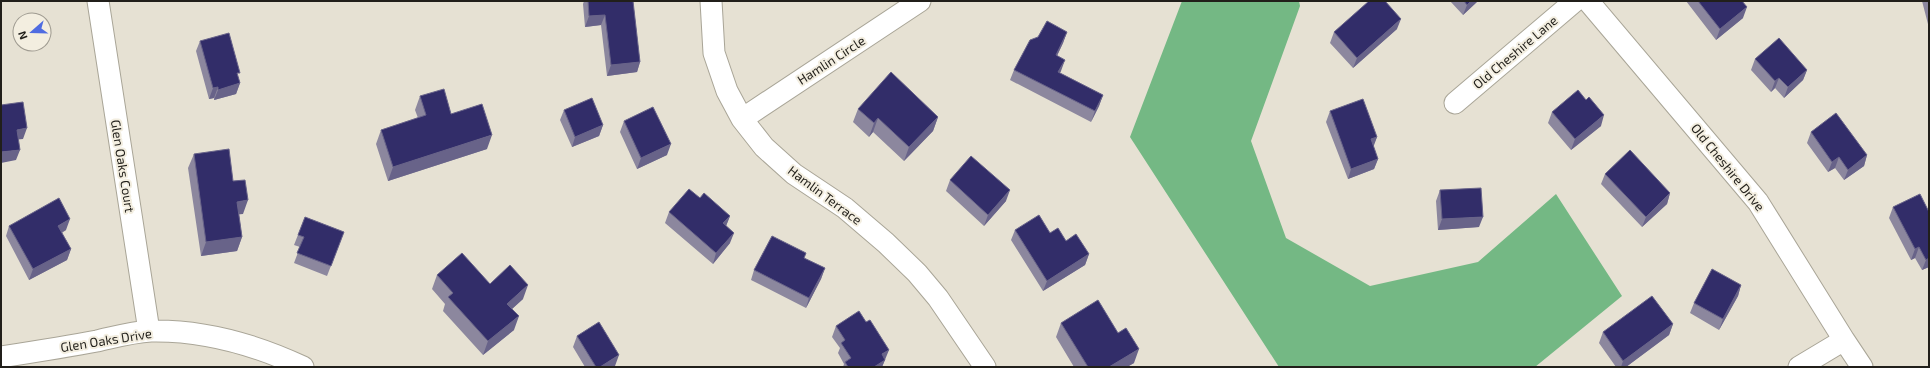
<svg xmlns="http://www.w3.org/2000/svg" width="1930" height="368" font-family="'Exo 2',sans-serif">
<rect width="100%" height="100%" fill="#e6e1d3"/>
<path fill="#74b884" d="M 1182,1 L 1299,1 L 1300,6 L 1251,141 L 1286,238 L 1370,286 L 1478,262 L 1556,194 L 1622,296 L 1535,367 L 1279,367 L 1130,137 Z"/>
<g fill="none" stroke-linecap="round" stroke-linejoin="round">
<defs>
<path id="street" d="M 98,1 L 149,331
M 711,1 L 714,53 L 727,91 L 742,119 L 764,147 L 794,174 L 845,208 L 886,243 L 917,273 L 938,298 L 985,367
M 1588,1 L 1758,202 L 1844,340 L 1862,367
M 1455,103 L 1575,1
M 742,119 L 920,1
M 1,357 C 33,352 65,347 97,341 C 115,337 132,332 151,331 C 203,330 256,345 303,367
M 1799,367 L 1844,340"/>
</defs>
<use href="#street" stroke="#a9a597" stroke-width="23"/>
<use href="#street" stroke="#fff" stroke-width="21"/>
</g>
<path fill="#8c879e" d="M 584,1 L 633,1 L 640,62 L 637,72 L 607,76 L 601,25 L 585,27 L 583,4 Z
M 1450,1 L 1478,1 L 1463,15 Z
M 1686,1 L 1742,1 L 1743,18 L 1716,40 Z
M 1922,1 L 1929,1 L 1929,28 Z
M 1397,29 L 1353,68 L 1330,43 L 1334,32 Z
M 1067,32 L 1063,43 L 1057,56 L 1061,71 L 1060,73 L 1103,95 L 1099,106 L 1091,122 L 1010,80 L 1014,70 Z
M 200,41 L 238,77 L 240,83 L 236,94 L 214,100 L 214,98 L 209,99 L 196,51 Z
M 1755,59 L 1807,70 L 1803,80 L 1784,98 L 1775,88 L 1771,92 L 1751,70 Z
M 420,96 L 451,114 L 487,149 L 388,181 L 376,144 L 381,130 L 418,118 L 415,110 Z
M 1586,100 L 1601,126 L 1571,150 L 1548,123 L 1552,112 Z
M 858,109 L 938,117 L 933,131 L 904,161 L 873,132 L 869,137 L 853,122 Z
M 564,110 L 603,125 L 599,136 L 572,147 L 560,120 Z
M 1330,111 L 1377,137 L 1373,146 L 1378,159 L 1374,169 L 1348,179 L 1326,122 Z
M 624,121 L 667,155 L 637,169 L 620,132 Z
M 1811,132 L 1867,155 L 1864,166 L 1844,180 L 1835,168 L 1828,172 L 1807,143 Z
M 194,154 L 233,181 L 243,214 L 239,214 L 242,237 L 237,251 L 201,256 L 188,168 Z
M 1605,174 L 1670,193 L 1667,204 L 1642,227 L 1601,184 Z
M 950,180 L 1006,201 L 984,226 L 946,191 Z
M 1440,190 L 1479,227 L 1438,230 L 1436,201 Z
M 700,198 L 730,216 L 726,226 L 730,243 L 713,264 L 665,223 L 669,212 Z
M 1893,207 L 1929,212 L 1929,267 L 1922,270 L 1915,258 L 1911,260 L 1889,218 Z
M 305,217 L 344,232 L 327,276 L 294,263 L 300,247 L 294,245 Z
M 9,226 L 66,230 L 62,233 L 71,249 L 67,260 L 29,280 L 6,236 Z
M 1015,230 L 1050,233 L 1066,241 L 1089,254 L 1085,265 L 1043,291 L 1011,240 Z
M 806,253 L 804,258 L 825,268 L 821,279 L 806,308 L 751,280 L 754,270 Z
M 437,275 L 490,284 L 523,299 L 512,309 L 514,330 L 483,355 L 443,311 L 445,304 L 432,289 Z
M 1741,285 L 1738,296 L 1719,330 L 1690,313 L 1694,303 Z
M 1061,323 L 1118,333 L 1134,363 L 1127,367 L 1074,367 L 1056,337 Z
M 1673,324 L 1669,335 L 1626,367 L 1616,367 L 1599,343 L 1603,332 Z
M 836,326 L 885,360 L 882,367 L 843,367 L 844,364 L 838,353 L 840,348 L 832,337 Z
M 577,336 L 615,366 L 613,367 L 585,367 L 573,347 Z"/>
<path fill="#686389" d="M 1471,1 L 1478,1 L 1463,15 L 1467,5 Z
M 1747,7 L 1743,18 L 1716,40 L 1720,29 Z
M 605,15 L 601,25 L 585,27 L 589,16 Z
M 1401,19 L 1397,29 L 1353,68 L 1357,58 Z
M 1067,32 L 1063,43 L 1052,66 L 1056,55 Z
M 1065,60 L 1061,71 L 1054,82 L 1058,72 Z
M 640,62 L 637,72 L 607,76 L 611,65 Z
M 1807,70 L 1803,80 L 1784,98 L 1788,87 Z
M 1779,78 L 1775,88 L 1771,92 L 1775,81 Z
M 240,83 L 236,94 L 214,100 L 218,90 Z
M 218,87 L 214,98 L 209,99 L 213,88 Z
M 1103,95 L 1099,106 L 1091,122 L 1095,111 Z
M 1604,115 L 1601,126 L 1571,150 L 1575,139 Z
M 938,117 L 933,131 L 904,161 L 909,147 Z
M 878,118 L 873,132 L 869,137 L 874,123 Z
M 603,125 L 599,136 L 572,147 L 575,137 Z
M 27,128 L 23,139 L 13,140 L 17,130 Z
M 492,135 L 487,149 L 388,181 L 393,167 Z
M 1377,137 L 1373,148 L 1371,139 Z
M 671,144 L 667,155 L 637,169 L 641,158 Z
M 20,150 L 16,160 L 1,163 L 1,152 Z
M 1867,155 L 1864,166 L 1844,180 L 1848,170 Z
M 1839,157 L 1835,168 L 1828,172 L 1832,162 Z
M 1378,159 L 1374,169 L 1348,179 L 1351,169 Z
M 1010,190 L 1006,201 L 984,226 L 988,215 Z
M 1670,193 L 1667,204 L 1642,227 L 1646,217 Z
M 248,200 L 243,214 L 232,215 L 237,202 Z
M 730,216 L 726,226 L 723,223 Z
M 1483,217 L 1479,227 L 1438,230 L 1442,219 Z
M 70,219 L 66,230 L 54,236 L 58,226 Z
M 734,233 L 730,243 L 713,264 L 716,253 Z
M 242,237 L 237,251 L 201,256 L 206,242 Z
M 1919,247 L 1915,258 L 1911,260 L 1915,249 Z
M 71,249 L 67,260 L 29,280 L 33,269 Z
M 1089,254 L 1085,265 L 1043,291 L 1047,281 Z
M 1929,258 L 1929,267 L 1922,270 L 1926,260 Z
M 825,268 L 821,279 L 806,308 L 809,298 Z
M 528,285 L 523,299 L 502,318 L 507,304 Z
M 1741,285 L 1738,296 L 1719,330 L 1723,319 Z
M 519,316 L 514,330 L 483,355 L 488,341 Z
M 1673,324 L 1669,335 L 1626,367 L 1621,367 L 1623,361 Z
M 1139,349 L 1134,363 L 1127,367 L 1109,367 Z
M 889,350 L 882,367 L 874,367 L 882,354 Z
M 619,355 L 615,366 L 613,367 L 600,367 Z"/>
<path fill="#322d69" stroke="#686389" d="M 588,1 L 633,1 L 640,62 L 611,65 L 605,15 L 589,16 Z
M 1369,1 L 1385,1 L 1401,19 L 1357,58 L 1334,32 Z
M 1464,1 L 1471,1 L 1467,5 Z
M 1698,1 L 1742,1 L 1747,7 L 1720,29 Z
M 1047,21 L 1067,32 L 1056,55 L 1065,60 L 1058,72 L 1103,95 L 1095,111 L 1014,70 L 1030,40 L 1038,37 Z
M 229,33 L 240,73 L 237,73 L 240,83 L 218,90 L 218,87 L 213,88 L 200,41 Z
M 1779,38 L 1807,70 L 1788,87 L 1779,78 L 1775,81 L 1755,59 Z
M 891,72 L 938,117 L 909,147 L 878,118 L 874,123 L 858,109 Z
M 444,89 L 451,114 L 482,104 L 492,135 L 393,167 L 381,130 L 426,115 L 420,96 Z
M 1578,90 L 1586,100 L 1589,97 L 1604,115 L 1575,139 L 1552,112 Z
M 592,98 L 603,125 L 575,137 L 564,110 Z
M 1363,99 L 1377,137 L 1371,139 L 1378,159 L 1351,169 L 1330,111 Z
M 23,102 L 27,128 L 17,130 L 20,150 L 1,152 L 1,105 Z
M 653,107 L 671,144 L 641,158 L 624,121 Z
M 1836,113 L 1867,155 L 1848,170 L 1839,157 L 1832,162 L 1811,132 Z
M 229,149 L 233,181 L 245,180 L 248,200 L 237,202 L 242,237 L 206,242 L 194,154 Z
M 1630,150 L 1670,193 L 1646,217 L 1605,174 Z
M 971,156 L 1010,190 L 988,215 L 950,180 Z
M 1481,188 L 1483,217 L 1442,219 L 1440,190 Z
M 689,189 L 700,198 L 704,193 L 730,216 L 723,223 L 734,233 L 716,253 L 669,212 Z
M 1920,194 L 1929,212 L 1929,258 L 1926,260 L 1919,247 L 1915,249 L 1893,207 Z
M 59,198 L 70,219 L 58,226 L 71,249 L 33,269 L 9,226 Z
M 1039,215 L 1050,233 L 1058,228 L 1066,241 L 1076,234 L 1089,254 L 1047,281 L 1015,230 Z
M 305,217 L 344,232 L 331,266 L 297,253 L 304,237 L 298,235 Z
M 772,236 L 806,253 L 804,258 L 825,268 L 809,298 L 754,270 Z
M 462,253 L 490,284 L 510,265 L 528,285 L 507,304 L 519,316 L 488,341 L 448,297 L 453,293 L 437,275 Z
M 1712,269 L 1741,285 L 1723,319 L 1694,303 Z
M 1652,296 L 1673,324 L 1623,361 L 1603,332 Z
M 1098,300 L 1118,333 L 1126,328 L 1139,349 L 1109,367 L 1088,367 L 1061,323 Z
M 859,311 L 866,322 L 870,320 L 889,350 L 882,354 L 885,360 L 874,367 L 848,367 L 845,362 L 851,358 L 841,343 L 845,340 L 836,326 Z
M 599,322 L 619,355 L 600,367 L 596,367 L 577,336 Z"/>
<g text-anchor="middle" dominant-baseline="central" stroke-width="4" stroke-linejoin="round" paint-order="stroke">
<g font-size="13" fill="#211f1a" stroke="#f3eee0">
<text transform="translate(1515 52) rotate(-40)">Old Cheshire Lane</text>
<text transform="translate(831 60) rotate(-33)">Hamlin Circle</text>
<text transform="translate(123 166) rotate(81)">Glen Oaks Court</text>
<text transform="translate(1728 167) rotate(51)">Old Cheshire Drive</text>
<text transform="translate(825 195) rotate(37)">Hamlin Terrace</text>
<text transform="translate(106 340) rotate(-9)">Glen Oaks Drive</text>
</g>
</g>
<rect width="1930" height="368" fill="none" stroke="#211f1a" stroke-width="4"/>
<g transform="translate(32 32) rotate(250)"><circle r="19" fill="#f3eee0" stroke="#9f9b91"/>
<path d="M0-3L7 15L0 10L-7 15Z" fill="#4f6ce1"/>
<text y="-6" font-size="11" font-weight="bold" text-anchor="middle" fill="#211f1a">N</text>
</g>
</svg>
